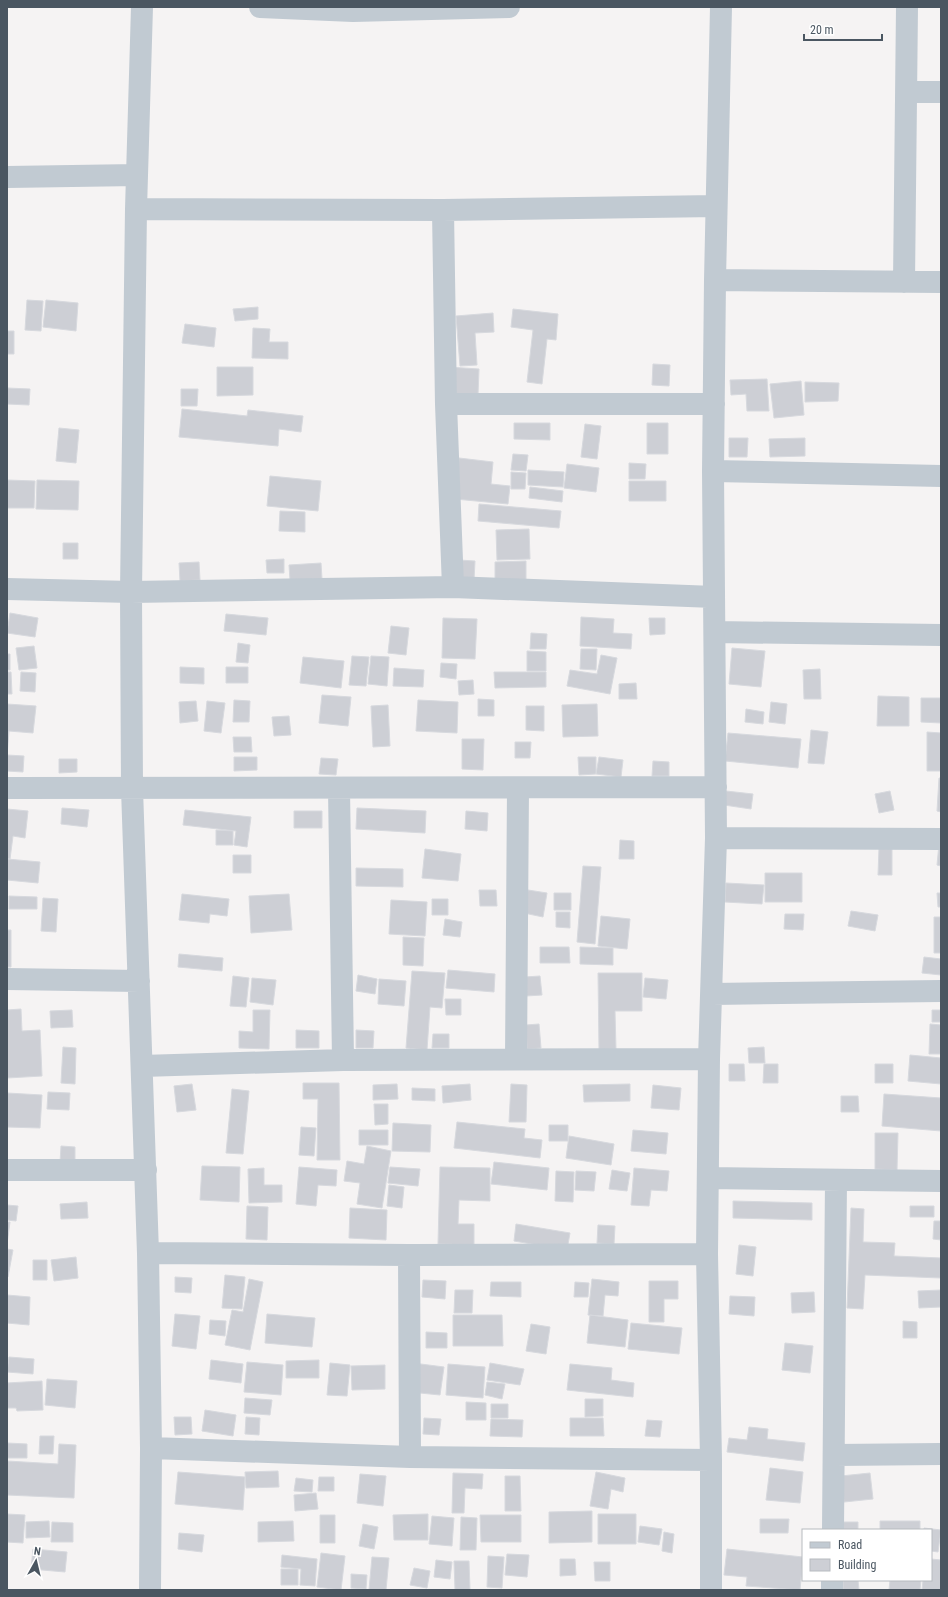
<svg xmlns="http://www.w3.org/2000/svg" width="948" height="1597" font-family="'Roboto Condensed',sans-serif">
<rect width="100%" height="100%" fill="#f5f3f3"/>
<path fill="#cdcfd5" stroke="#d7d9de" d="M 27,300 L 43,301 L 41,331 L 25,330 Z
M 46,300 L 78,303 L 76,331 L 43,327 Z
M 258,307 L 258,319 L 235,321 L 233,309 Z
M 513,309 L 558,314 L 556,340 L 547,339 L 542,384 L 527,382 L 533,330 L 511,327 Z
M 493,313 L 494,332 L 475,333 L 477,365 L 460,366 L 456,316 Z
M 185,324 L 216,328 L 214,347 L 182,343 Z
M 253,328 L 270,329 L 269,342 L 288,342 L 288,359 L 252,358 Z
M 7,331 L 14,331 L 14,354 L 7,354 Z
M 653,364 L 670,365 L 669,386 L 652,385 Z
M 217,367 L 253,367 L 253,395 L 217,396 Z
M 448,367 L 479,369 L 478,395 L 446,394 Z
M 767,379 L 769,411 L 747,411 L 746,394 L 731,395 L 730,380 Z
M 801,381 L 804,415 L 774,418 L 770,384 Z
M 805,382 L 839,383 L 838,401 L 805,402 Z
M 7,388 L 30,389 L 29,405 L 7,404 Z
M 181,389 L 198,389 L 197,406 L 181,406 Z
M 182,409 L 247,416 L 248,410 L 303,416 L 301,432 L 279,429 L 278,446 L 179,437 Z
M 514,423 L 550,423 L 550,440 L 514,439 Z
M 647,423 L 668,423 L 668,454 L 647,454 Z
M 585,424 L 601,426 L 597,459 L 581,457 Z
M 59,428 L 79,430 L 76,463 L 56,461 Z
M 729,438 L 748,438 L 747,457 L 729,457 Z
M 805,438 L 805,456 L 770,457 L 769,439 Z
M 513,454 L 528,455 L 526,471 L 511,470 Z
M 459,458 L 493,462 L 491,484 L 510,486 L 508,504 L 455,499 Z
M 629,463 L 646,464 L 645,479 L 629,479 Z
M 567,464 L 599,468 L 596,492 L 564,488 Z
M 528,470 L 564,472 L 563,487 L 528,485 Z
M 511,472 L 526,473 L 525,489 L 511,489 Z
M 270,476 L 321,481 L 318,511 L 267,506 Z
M 7,480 L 35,481 L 34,508 L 7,508 Z
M 37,480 L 79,481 L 78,510 L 36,509 Z
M 629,481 L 666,481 L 666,501 L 629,501 Z
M 530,487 L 563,491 L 562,502 L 529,498 Z
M 479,504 L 561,511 L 559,528 L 478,521 Z
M 280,511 L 305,512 L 305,532 L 279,531 Z
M 529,529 L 530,559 L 497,560 L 496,530 Z
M 63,543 L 78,543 L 78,559 L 63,559 Z
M 284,559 L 284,573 L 267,573 L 266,560 Z
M 459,560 L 475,561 L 474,580 L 459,579 Z
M 526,561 L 526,580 L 495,580 L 495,562 Z
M 199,562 L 200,580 L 180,581 L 179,563 Z
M 321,563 L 322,579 L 290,580 L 289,565 Z
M 10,613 L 38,618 L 35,637 L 7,633 Z
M 226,614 L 268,618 L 266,635 L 224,631 Z
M 581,617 L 614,619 L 613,633 L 632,634 L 631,649 L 580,646 Z
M 443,618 L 477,619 L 475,659 L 442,658 Z
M 649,618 L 665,618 L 665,634 L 650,635 Z
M 391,626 L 409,628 L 406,655 L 388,653 Z
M 531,633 L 547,634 L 546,649 L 530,649 Z
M 238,643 L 250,645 L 248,663 L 236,662 Z
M 34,646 L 37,668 L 19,670 L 16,648 Z
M 732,648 L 765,651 L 761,687 L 729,684 Z
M 581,649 L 597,649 L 596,670 L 580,669 Z
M 527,651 L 546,652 L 546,671 L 527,671 Z
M 7,654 L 10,654 L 10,670 L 7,670 Z
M 601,655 L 617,658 L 610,694 L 567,686 L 570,670 L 597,674 Z
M 352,656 L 369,657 L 366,686 L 349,685 Z
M 371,656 L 389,657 L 387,686 L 368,684 Z
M 303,657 L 344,661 L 341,688 L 300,683 Z
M 441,663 L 457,664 L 456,679 L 440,677 Z
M 180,667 L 204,668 L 204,684 L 180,683 Z
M 226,667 L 248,667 L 248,683 L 226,683 Z
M 394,668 L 424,670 L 423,687 L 393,686 Z
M 820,669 L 821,699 L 804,699 L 803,670 Z
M 7,672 L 11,672 L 12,694 L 7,694 Z
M 21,672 L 36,673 L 35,692 L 20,691 Z
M 494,672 L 546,672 L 546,687 L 495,688 Z
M 473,680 L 474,694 L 459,695 L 458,681 Z
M 636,683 L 637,699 L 619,699 L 619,684 Z
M 322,695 L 351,697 L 348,726 L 319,723 Z
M 878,696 L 909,697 L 909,726 L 877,726 Z
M 921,698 L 941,698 L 941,723 L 921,722 Z
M 478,699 L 494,700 L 494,716 L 478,716 Z
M 234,700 L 250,701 L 249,722 L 233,722 Z
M 418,700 L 458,702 L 457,733 L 416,731 Z
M 196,701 L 198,721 L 180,723 L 179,702 Z
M 207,701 L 225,703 L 221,733 L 204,731 Z
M 771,702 L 787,704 L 785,724 L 769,722 Z
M 7,704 L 36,706 L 33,733 L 9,731 L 7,755 L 24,756 L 23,772 L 7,771 Z
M 597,704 L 598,736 L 563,737 L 562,705 Z
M 388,705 L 390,746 L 373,747 L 371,706 Z
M 526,706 L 544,706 L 544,731 L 526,730 Z
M 746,709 L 764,712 L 763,724 L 745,722 Z
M 289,716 L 291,735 L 274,736 L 272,717 Z
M 811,730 L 828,732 L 824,764 L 808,763 Z
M 927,732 L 941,733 L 941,771 L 927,771 Z
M 728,733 L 801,739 L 798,768 L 725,761 Z
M 233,737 L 251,737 L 252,752 L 234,752 Z
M 462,739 L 484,739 L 483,770 L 462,769 Z
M 515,742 L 531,742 L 530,758 L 515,758 Z
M 234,757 L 257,757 L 257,770 L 234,771 Z
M 578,757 L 596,757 L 596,774 L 579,775 Z
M 599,757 L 623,760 L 621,777 L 596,774 Z
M 321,758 L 338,759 L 336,775 L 319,774 Z
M 59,759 L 77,759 L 77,772 L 59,773 Z
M 653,761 L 669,762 L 669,776 L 652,776 Z
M 939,778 L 941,778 L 941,812 L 937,811 Z
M 726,791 L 753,794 L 751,809 L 724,805 Z
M 890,791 L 894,810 L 879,813 L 875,794 Z
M 62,808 L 89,810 L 87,827 L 61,824 Z
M 357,808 L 426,811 L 425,833 L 356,829 Z
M 7,809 L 28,811 L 25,838 L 13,836 L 10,859 L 7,858 Z
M 185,810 L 251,817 L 247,847 L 234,845 L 236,831 L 183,825 Z
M 294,811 L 322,811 L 322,828 L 294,828 Z
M 466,811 L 488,813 L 487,831 L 465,829 Z
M 216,830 L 233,831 L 233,845 L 216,845 Z
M 620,840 L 634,841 L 634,859 L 619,859 Z
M 939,844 L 941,844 L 941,866 L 937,865 Z
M 879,848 L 892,848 L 892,875 L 878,875 Z
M 425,849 L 461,854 L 458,881 L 422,878 Z
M 233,855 L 251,855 L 251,873 L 233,873 Z
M 7,859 L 40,862 L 38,883 L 7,880 Z
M 583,866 L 601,867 L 595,944 L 577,942 Z
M 356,868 L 403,869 L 403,887 L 356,886 Z
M 765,873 L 802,873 L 802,902 L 765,902 Z
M 726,883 L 764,885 L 762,904 L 725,902 Z
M 479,890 L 496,890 L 497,906 L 480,906 Z
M 528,890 L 547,893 L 543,917 L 524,913 Z
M 554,893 L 571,893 L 571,910 L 554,910 Z
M 937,893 L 941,893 L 941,907 L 938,907 Z
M 182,894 L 229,899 L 227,916 L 210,914 L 209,923 L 179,920 Z
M 289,894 L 292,930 L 251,933 L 249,896 Z
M 9,896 L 37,897 L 37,909 L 9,909 Z
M 43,898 L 58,899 L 56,932 L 41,931 Z
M 432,899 L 448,899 L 448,915 L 432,915 Z
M 391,900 L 427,902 L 425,936 L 389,934 Z
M 851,911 L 878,915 L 875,931 L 848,926 Z
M 556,912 L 570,912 L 570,928 L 556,927 Z
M 785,914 L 804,914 L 803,930 L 784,929 Z
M 601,916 L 630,919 L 627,949 L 598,946 Z
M 934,917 L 941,917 L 941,953 L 934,953 Z
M 445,919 L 462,922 L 460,937 L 443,935 Z
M 7,930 L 11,930 L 11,967 L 7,967 Z
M 403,937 L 424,938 L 423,966 L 403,965 Z
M 540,947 L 569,947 L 570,963 L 540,963 Z
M 580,947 L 613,948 L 613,965 L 580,964 Z
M 179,954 L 223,958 L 222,971 L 178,967 Z
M 924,957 L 941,959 L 941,975 L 922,973 Z
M 448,970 L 495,974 L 494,992 L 446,988 Z
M 412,971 L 445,973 L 442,1008 L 430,1007 L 427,1050 L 406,1048 Z
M 598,973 L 642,973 L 642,1011 L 615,1011 L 616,1049 L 599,1050 Z
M 358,975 L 377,979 L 375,994 L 356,991 Z
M 233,976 L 249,978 L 246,1007 L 230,1006 Z
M 540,976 L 542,995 L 526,996 L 525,977 Z
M 252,978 L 276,980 L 273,1005 L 250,1002 Z
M 645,978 L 668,980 L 666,999 L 643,997 Z
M 379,979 L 406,981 L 404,1006 L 378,1004 Z
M 445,999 L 461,999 L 461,1015 L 446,1015 Z
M 21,1009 L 22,1031 L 40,1030 L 42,1076 L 7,1078 L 7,1010 Z
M 72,1010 L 73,1027 L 51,1028 L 50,1011 Z
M 253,1010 L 270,1010 L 269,1049 L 239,1048 L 239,1031 L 253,1032 Z
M 932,1010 L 941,1010 L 941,1022 L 932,1022 Z
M 539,1024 L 541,1048 L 527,1049 L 526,1025 Z
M 930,1024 L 941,1025 L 941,1054 L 929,1054 Z
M 296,1030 L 319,1031 L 319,1048 L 296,1048 Z
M 356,1030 L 374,1031 L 373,1048 L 356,1048 Z
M 433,1034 L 449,1034 L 449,1048 L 432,1048 Z
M 63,1047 L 76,1048 L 75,1084 L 61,1083 Z
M 764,1047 L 765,1063 L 749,1063 L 748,1048 Z
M 910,1055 L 941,1058 L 941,1084 L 908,1081 Z
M 729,1064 L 744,1064 L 745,1081 L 729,1081 Z
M 764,1064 L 778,1064 L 778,1083 L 763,1083 Z
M 875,1064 L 893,1064 L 893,1083 L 875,1083 Z
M 303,1083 L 339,1083 L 340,1160 L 317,1160 L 318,1099 L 303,1099 Z
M 192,1084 L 196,1110 L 177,1112 L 174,1086 Z
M 397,1084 L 398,1099 L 373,1100 L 373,1085 Z
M 470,1084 L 471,1100 L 443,1103 L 442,1086 Z
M 511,1084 L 527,1085 L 526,1122 L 509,1122 Z
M 630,1084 L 630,1101 L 584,1102 L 583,1085 Z
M 653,1085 L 681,1088 L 679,1110 L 651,1108 Z
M 412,1088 L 435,1089 L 435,1101 L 412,1100 Z
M 232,1089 L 249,1091 L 243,1154 L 226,1153 Z
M 48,1092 L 70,1093 L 69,1110 L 47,1109 Z
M 7,1093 L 42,1095 L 40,1128 L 7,1127 Z
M 884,1094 L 941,1098 L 941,1131 L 882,1126 Z
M 841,1096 L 858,1096 L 859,1112 L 841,1112 Z
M 374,1104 L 388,1104 L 388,1124 L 375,1125 Z
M 457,1122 L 525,1129 L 524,1138 L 542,1140 L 540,1158 L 454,1148 Z
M 393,1123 L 431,1125 L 430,1152 L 392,1151 Z
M 549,1125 L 568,1125 L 568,1141 L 549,1141 Z
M 301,1127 L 316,1128 L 314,1156 L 299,1155 Z
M 359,1130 L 388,1130 L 388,1145 L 359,1145 Z
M 633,1130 L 668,1133 L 666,1154 L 631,1151 Z
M 875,1133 L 898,1133 L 897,1170 L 875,1169 Z
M 569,1136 L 614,1144 L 611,1165 L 566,1158 Z
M 61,1146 L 75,1147 L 75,1163 L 60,1163 Z
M 367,1146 L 391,1151 L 382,1208 L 357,1204 L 360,1183 L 344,1181 L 347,1161 L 364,1164 Z
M 494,1162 L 549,1168 L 547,1190 L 491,1184 Z
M 202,1166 L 240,1167 L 239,1202 L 200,1200 Z
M 299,1167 L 337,1170 L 336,1186 L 318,1185 L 316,1206 L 296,1204 Z
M 390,1167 L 420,1169 L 418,1186 L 388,1183 Z
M 440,1167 L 490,1168 L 490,1201 L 459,1200 L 458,1224 L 474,1224 L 474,1245 L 438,1244 Z
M 264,1168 L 264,1185 L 282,1185 L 282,1202 L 249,1203 L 248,1169 Z
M 634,1168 L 669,1171 L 667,1191 L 651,1190 L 649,1206 L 631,1205 Z
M 612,1170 L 630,1173 L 627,1191 L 609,1189 Z
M 556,1171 L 574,1172 L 573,1202 L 555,1201 Z
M 576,1171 L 596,1172 L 594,1191 L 575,1190 Z
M 389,1185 L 404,1187 L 402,1208 L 387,1206 Z
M 733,1201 L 812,1203 L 812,1220 L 733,1218 Z
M 87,1202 L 88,1218 L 61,1219 L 60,1204 Z
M 7,1205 L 18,1206 L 16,1221 L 7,1220 Z
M 247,1206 L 268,1207 L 267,1240 L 246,1239 Z
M 910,1206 L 934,1206 L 934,1217 L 910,1217 Z
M 350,1208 L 387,1210 L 386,1240 L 349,1238 Z
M 851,1208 L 864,1209 L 863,1242 L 895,1243 L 894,1256 L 941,1258 L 941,1278 L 865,1275 L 863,1309 L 847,1308 Z
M 934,1221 L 941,1221 L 941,1240 L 933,1239 Z
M 7,1222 L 10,1222 L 7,1244 Z
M 516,1224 L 570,1233 L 567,1250 L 514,1241 Z
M 598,1225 L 615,1226 L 614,1244 L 597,1243 Z
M 739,1245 L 756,1247 L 753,1276 L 736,1274 Z
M 7,1249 L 13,1250 L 8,1277 L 7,1277 Z
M 76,1257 L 78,1278 L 54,1281 L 51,1260 Z
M 33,1260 L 47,1260 L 47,1280 L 33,1280 Z
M 225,1275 L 245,1277 L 242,1309 L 222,1308 Z
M 175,1277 L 192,1278 L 191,1293 L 175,1292 Z
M 249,1279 L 263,1282 L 250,1350 L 225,1345 L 232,1310 L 243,1312 Z
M 592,1279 L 619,1282 L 618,1296 L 605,1295 L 603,1316 L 588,1315 Z
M 423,1280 L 446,1281 L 445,1299 L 422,1297 Z
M 649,1281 L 678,1281 L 678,1299 L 664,1299 L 664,1322 L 649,1322 Z
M 491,1282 L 521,1282 L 521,1297 L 490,1296 Z
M 575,1282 L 589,1283 L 588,1297 L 574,1297 Z
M 455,1290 L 473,1290 L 472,1313 L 454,1313 Z
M 941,1290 L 941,1307 L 919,1308 L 918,1291 Z
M 814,1292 L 815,1312 L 792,1313 L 791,1293 Z
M 7,1295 L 30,1297 L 29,1325 L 7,1323 Z
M 730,1296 L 755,1297 L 754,1316 L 729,1314 Z
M 175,1314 L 200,1316 L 196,1349 L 172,1346 Z
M 267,1314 L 315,1318 L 312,1347 L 265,1343 Z
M 453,1315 L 502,1315 L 503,1346 L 453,1346 Z
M 590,1315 L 628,1320 L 625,1347 L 587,1343 Z
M 210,1320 L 226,1321 L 225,1336 L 209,1334 Z
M 903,1321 L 917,1322 L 917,1338 L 903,1338 Z
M 631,1323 L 682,1328 L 679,1354 L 628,1349 Z
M 531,1324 L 550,1327 L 546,1354 L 526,1351 Z
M 426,1332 L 447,1333 L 447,1348 L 426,1348 Z
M 785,1343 L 813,1346 L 810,1373 L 782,1370 Z
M 9,1357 L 34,1359 L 33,1374 L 7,1372 Z
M 211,1360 L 243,1364 L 241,1383 L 209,1379 Z
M 319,1360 L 319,1378 L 286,1378 L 286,1361 Z
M 247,1362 L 283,1365 L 281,1395 L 244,1392 Z
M 330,1363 L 350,1365 L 347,1396 L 327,1395 Z
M 413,1363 L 444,1367 L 440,1395 L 410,1392 Z
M 490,1363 L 524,1369 L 520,1385 L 487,1380 Z
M 448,1364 L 485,1367 L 483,1398 L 446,1395 Z
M 570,1364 L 612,1368 L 611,1380 L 634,1383 L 633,1397 L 567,1390 Z
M 385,1365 L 385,1389 L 352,1390 L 351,1366 Z
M 47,1379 L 77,1381 L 75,1408 L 45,1405 Z
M 42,1381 L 43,1410 L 17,1411 L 16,1408 L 7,1408 L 7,1383 Z
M 487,1382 L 505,1384 L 502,1399 L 485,1395 Z
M 245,1398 L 272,1400 L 270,1415 L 244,1413 Z
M 585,1399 L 603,1399 L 603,1416 L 585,1417 Z
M 466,1402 L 486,1403 L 486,1420 L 466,1420 Z
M 491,1404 L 508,1404 L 508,1418 L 491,1418 Z
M 205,1410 L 236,1415 L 233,1436 L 202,1431 Z
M 174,1417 L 191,1417 L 192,1434 L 175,1435 Z
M 246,1417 L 260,1418 L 259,1435 L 245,1434 Z
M 424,1418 L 441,1419 L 439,1435 L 423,1434 Z
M 570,1418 L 603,1418 L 604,1436 L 570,1436 Z
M 491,1419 L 523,1420 L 522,1437 L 490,1436 Z
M 647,1420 L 662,1421 L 660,1437 L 645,1436 Z
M 749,1427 L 768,1429 L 767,1439 L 805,1443 L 803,1461 L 727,1452 L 729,1438 L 747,1440 Z
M 40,1436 L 54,1436 L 53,1454 L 39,1454 Z
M 7,1443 L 27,1444 L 27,1458 L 7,1458 Z
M 59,1444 L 76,1445 L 74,1498 L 7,1495 L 7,1461 L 58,1464 Z
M 770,1468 L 803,1472 L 800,1503 L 766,1500 Z
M 278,1471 L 279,1487 L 246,1488 L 245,1472 Z
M 178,1472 L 245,1477 L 243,1510 L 175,1504 Z
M 596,1472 L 625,1478 L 623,1492 L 611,1489 L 608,1509 L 590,1506 Z
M 453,1473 L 483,1474 L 482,1489 L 465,1488 L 464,1513 L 452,1513 Z
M 870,1473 L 873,1499 L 844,1502 L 841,1476 Z
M 360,1474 L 386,1476 L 383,1506 L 357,1503 Z
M 505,1476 L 520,1476 L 521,1511 L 505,1511 Z
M 319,1477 L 334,1477 L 334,1491 L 318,1491 Z
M 296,1478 L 313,1480 L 312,1492 L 294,1491 Z
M 316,1493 L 318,1509 L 295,1511 L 294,1495 Z
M 592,1511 L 592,1542 L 549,1543 L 549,1512 Z
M 7,1514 L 25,1515 L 23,1543 L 7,1542 Z
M 428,1514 L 428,1540 L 394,1540 L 393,1515 Z
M 598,1514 L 636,1514 L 636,1544 L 598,1544 Z
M 320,1515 L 335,1515 L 335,1543 L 320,1543 Z
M 480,1515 L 521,1515 L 521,1542 L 481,1542 Z
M 432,1516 L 454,1518 L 452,1546 L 429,1544 Z
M 461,1517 L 477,1518 L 476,1550 L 460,1550 Z
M 760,1519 L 789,1519 L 788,1533 L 760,1533 Z
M 49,1521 L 50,1537 L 26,1538 L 26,1522 Z
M 293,1521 L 294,1541 L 258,1542 L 258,1522 Z
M 880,1521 L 920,1521 L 920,1530 L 880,1530 Z
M 52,1522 L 73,1523 L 73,1542 L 51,1542 Z
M 842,1522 L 858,1522 L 858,1530 L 842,1530 Z
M 363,1524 L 378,1527 L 374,1549 L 359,1546 Z
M 640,1526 L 662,1529 L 659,1545 L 638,1542 Z
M 924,1528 L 941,1530 L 938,1552 L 931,1551 L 931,1530 L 924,1530 Z
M 664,1532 L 674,1534 L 672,1553 L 662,1551 Z
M 179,1533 L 204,1535 L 202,1552 L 178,1549 Z
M 33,1549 L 67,1552 L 65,1572 L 31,1569 Z
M 727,1549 L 803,1557 L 800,1590 L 746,1586 L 747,1577 L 724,1575 Z
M 321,1553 L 345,1556 L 341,1590 L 317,1587 Z
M 507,1554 L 529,1555 L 527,1577 L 505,1575 Z
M 282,1555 L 317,1559 L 315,1586 L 300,1585 L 301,1569 L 281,1567 Z
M 488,1556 L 504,1557 L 502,1588 L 487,1587 Z
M 372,1557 L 389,1558 L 386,1590 L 369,1590 Z
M 560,1559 L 575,1559 L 576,1575 L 560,1576 Z
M 931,1559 L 941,1560 L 941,1590 L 922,1590 L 923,1580 L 931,1580 Z
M 436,1560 L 452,1562 L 450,1579 L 434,1577 Z
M 454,1561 L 469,1561 L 470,1590 L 455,1590 Z
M 594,1562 L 610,1562 L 610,1581 L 595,1581 Z
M 414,1568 L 430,1571 L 427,1588 L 410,1585 Z
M 281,1569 L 298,1569 L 298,1585 L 281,1585 Z
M 351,1574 L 367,1575 L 366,1589 L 351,1588 Z
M 843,1580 L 858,1580 L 859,1590 L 843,1590 Z
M 890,1580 L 921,1580 L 920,1590 L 889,1590 Z"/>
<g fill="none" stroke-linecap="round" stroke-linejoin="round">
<path stroke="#c1cad2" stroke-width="22" d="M 142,7 L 136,209 L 131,592 L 132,789 L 148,1253 L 151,1448 L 150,1590
M 260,7 L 353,11 L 509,7
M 907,92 L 941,92
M 7,177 L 137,175
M 136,209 L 443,210 L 716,206
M 443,210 L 446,404 L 453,587
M 715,280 L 941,282
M 904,282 L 907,7
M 446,404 L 714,404
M 713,471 L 941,476
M 7,589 L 131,592 L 453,587 L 714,597
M 715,632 L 941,635
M 7,788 L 716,787
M 339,789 L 343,1060
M 716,838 L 941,839
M 7,979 L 139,981
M 712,994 L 941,991
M 516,1059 L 518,788
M 142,1066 L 343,1060 L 709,1059
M 7,1170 L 146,1170
M 708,1178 L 941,1181
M 148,1253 L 409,1255 L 707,1254
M 409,1255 L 410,1457
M 151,1448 L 410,1457 L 711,1460
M 835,1455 L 941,1454
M 833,1530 L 836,1180
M 711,1590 L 711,1460 L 707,1254 L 709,1059 L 716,838 L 713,471 L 715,280 L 721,7
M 832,1590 L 832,1580"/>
</g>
<rect width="948" height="1597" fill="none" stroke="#4a5661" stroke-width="16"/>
<rect x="802" y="1529" width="130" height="52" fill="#ffffff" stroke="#b7bbc0"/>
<rect x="810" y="1542" width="20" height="6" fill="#c1cad2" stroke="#b7bbc0"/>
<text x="838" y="1549" font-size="12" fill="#4a5661">Road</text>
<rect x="810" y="1559" width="20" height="12" fill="#cdcfd5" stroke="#b7bbc0"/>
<text x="838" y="1569" font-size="12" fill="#4a5661">Building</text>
<g transform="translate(36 1561) rotate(8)" stroke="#ffffff" stroke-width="3" paint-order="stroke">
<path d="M0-3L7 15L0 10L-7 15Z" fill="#4a5661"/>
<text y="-6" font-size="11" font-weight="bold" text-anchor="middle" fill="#4a5661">N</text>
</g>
<path d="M804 34v6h78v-6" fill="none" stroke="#4a5661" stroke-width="2"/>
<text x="810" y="34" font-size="12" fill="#4a5661" stroke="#ffffff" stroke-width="3" paint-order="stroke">20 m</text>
</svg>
